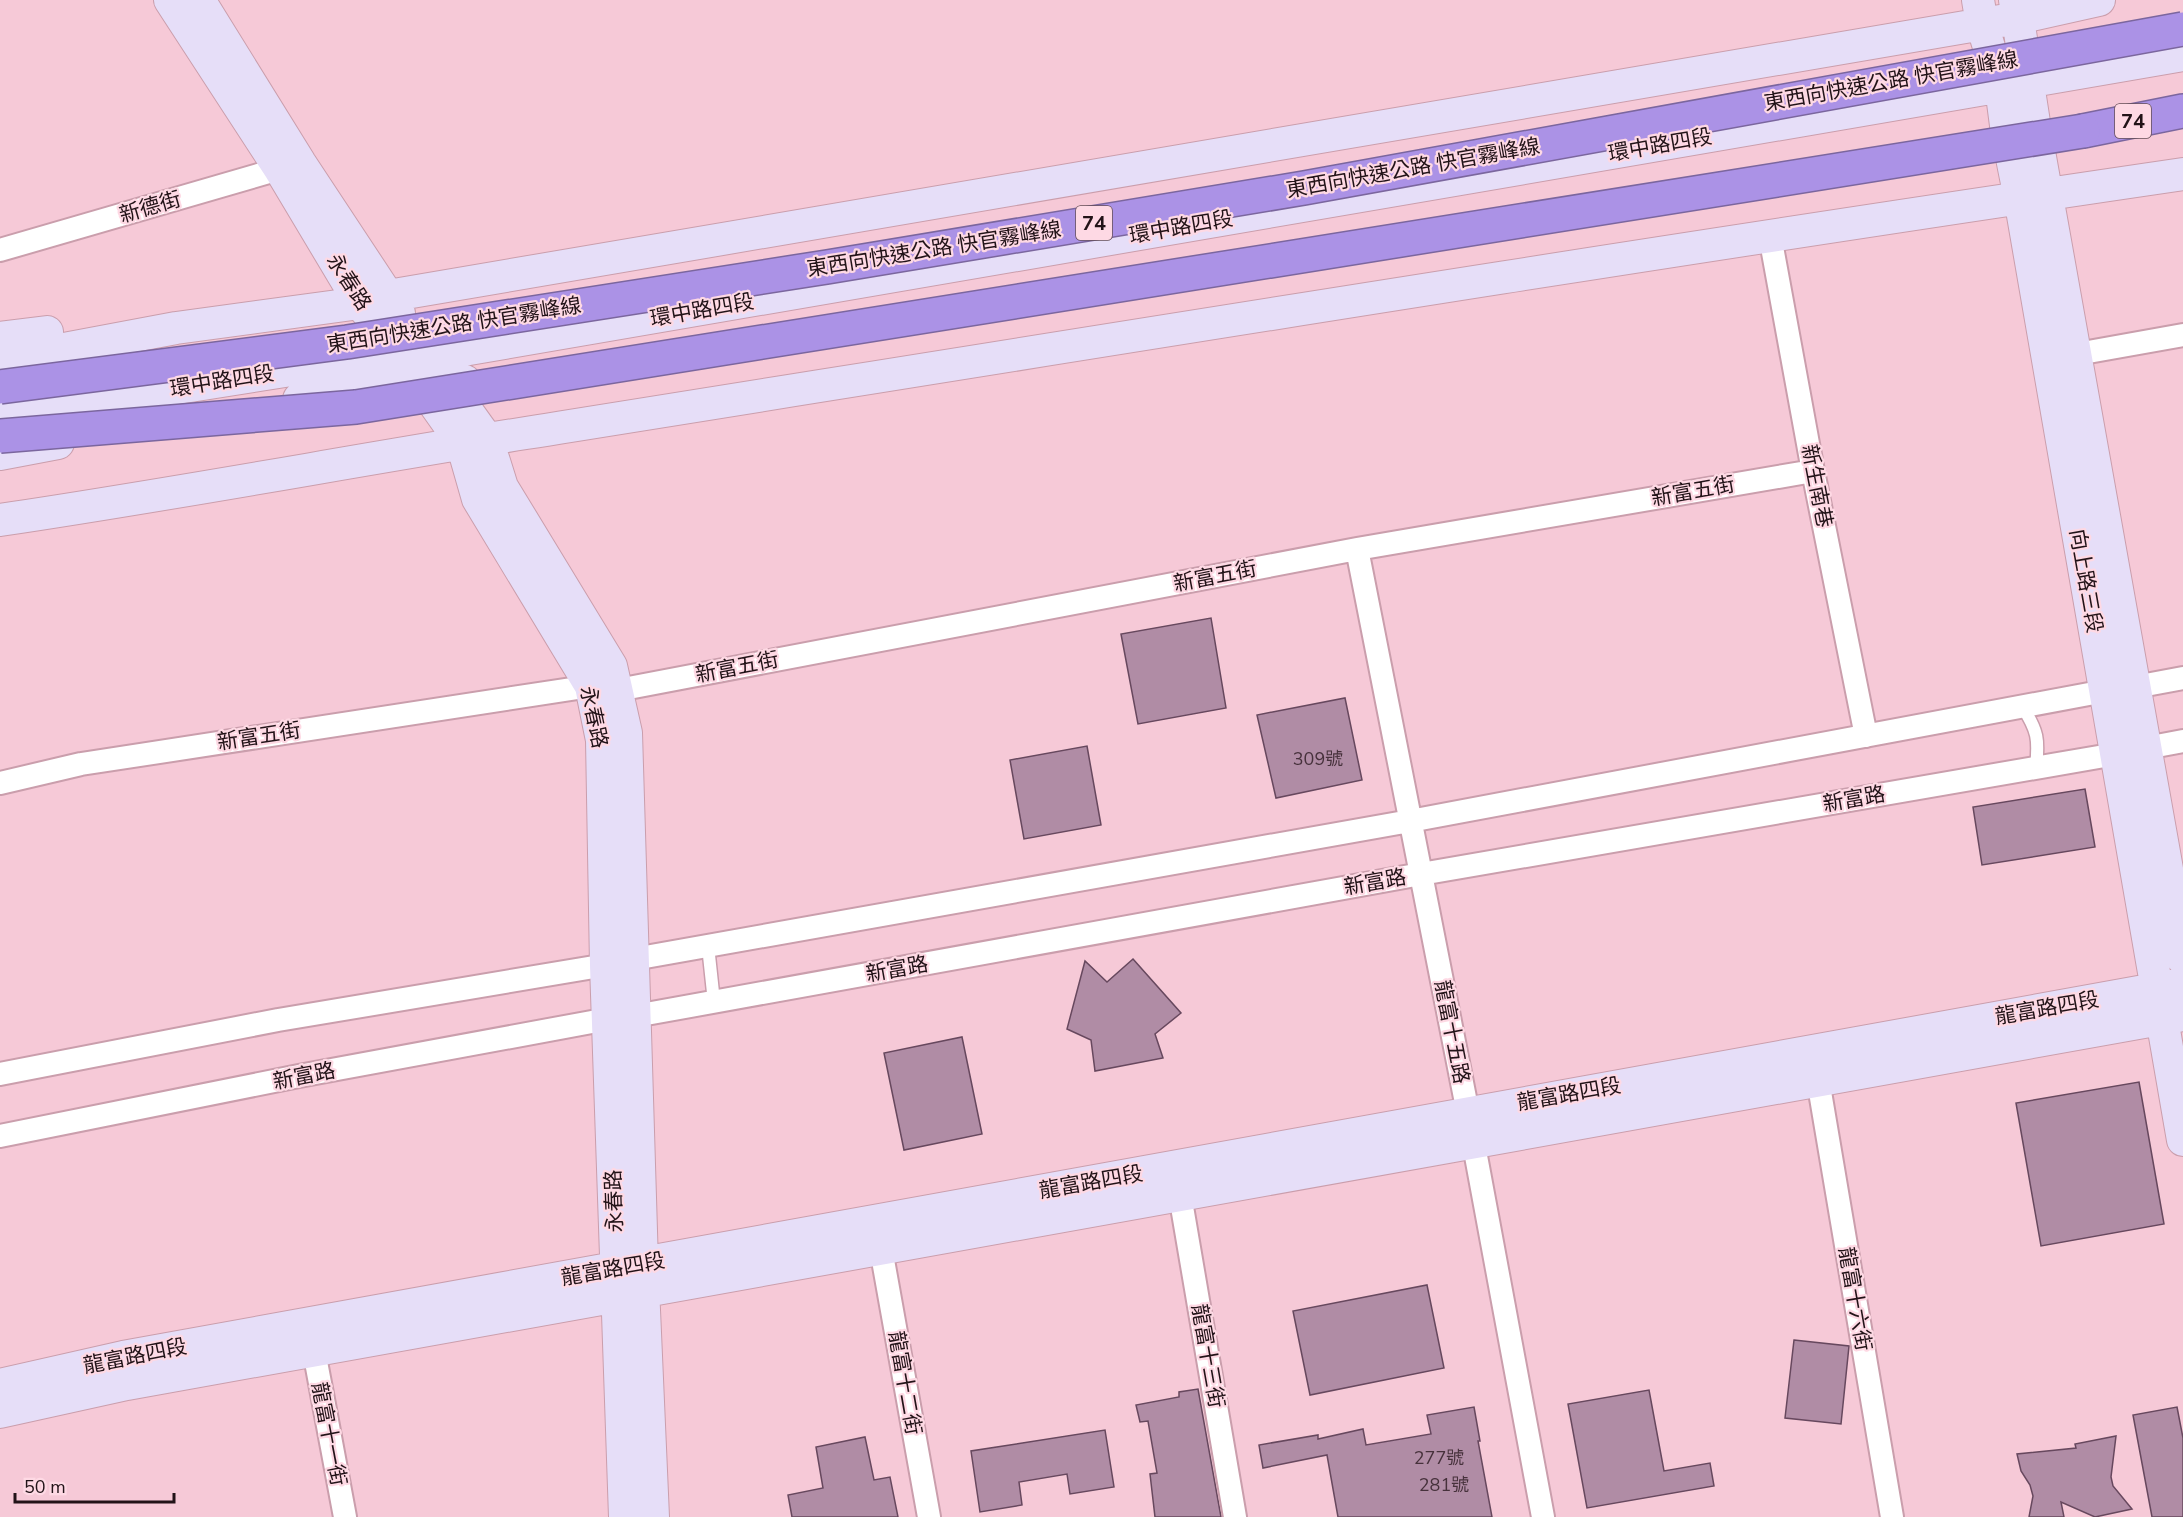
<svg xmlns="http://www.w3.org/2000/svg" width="2183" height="1517" font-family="'Nunito Sans','Noto Sans TC',sans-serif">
<rect width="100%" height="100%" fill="#f6c9d7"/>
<path fill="#b08ca5" stroke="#67485e" stroke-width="1.5" d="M 1211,618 L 1226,708 L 1138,724 L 1121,634 Z
M 1345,698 L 1362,780 L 1276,798 L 1257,715 Z
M 1087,746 L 1101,825 L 1024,839 L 1010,760 Z
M 2085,789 L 2095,847 L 1982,865 L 1973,807 Z
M 1133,959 L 1181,1013 L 1155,1034 L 1163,1058 L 1095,1071 L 1091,1040 L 1067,1029 L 1085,961 L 1107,982 Z
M 962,1037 L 982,1134 L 904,1150 L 884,1053 Z
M 2139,1082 L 2164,1224 L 2041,1246 L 2016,1103 Z
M 1427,1285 L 1444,1368 L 1310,1395 L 1293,1311 Z
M 1794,1340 L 1849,1346 L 1841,1424 L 1785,1418 Z
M 1198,1389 L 1221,1517 L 1155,1517 L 1150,1474 L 1157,1473 L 1148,1421 L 1140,1422 L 1136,1405 L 1179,1397 L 1179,1392 Z
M 1649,1390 L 1664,1471 L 1710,1463 L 1714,1486 L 1587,1508 L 1568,1404 Z
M 1474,1407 L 1480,1441 L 1478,1441 L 1492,1517 L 1338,1517 L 1327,1455 L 1263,1468 L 1259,1445 L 1318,1435 L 1318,1439 L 1363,1429 L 1366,1445 L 1431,1434 L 1427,1415 Z
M 2177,1407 L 2183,1438 L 2183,1517 L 2152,1517 L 2133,1415 Z
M 1105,1430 L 1114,1487 L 1070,1494 L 1067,1474 L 1019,1482 L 1022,1505 L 980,1512 L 971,1451 Z
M 2116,1436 L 2111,1477 L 2113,1486 L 2132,1509 L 2095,1517 L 2061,1502 L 2064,1517 L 2029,1517 L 2033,1496 L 2030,1485 L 2021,1471 L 2017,1454 L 2076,1448 L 2075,1444 Z
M 865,1437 L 874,1480 L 890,1477 L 898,1517 L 792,1517 L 788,1495 L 823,1488 L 816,1447 Z"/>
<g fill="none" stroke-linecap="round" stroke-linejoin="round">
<defs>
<path id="lane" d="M 2022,706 C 2038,731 2039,739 2036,768
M 708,946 L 714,1002"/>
<path id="street" d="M 1770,236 L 1813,471 L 1866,736
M 0,250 L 293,165
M 2077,354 L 2183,335
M 1357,549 L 1468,1113 L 1543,1517
M 2135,687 L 2183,678
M 618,690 L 1357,549 L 1813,471
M 2146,748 L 2183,741
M 0,783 L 81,764 L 591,686
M 634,959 L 1410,821 L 2105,691
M 635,1016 L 1421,874 L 2116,754
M 0,1074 L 278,1020 L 606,965
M 1818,1080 L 1892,1517
M 0,1136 L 299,1076 L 608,1019
M 1180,1195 L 1235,1517
M 881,1249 L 929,1517
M 314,1351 L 345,1517"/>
<path id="secondary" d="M 170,0 L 280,169 L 360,303 L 372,318
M 199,0 L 300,163 L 399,313
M 1978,0 L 1982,24 L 2001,87 L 2007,133 L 2020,198 L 2183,1140
M 2015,0 L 2035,129 L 2183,959
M 0,338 L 47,332
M 0,361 L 176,328 L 360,303 L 388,296 L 2018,18 L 2099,0
M 439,372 L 487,439 L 502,487 L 611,666 L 626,733 L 642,1264 L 653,1517
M 414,375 L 462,443 L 478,499 L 591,686 L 602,740 L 606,965 L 625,1517
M 299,399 L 415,378 L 447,384 L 465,381
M 0,416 L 399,353 L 428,356 L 2183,55
M 0,454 L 58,443
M 0,520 C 176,494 351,461 526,433 C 1078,345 1630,255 2183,174
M 0,1385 L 123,1357 L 2183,984
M 0,1412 L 127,1384 L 2183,1015"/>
<path id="highway" d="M 2083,131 L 2183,111"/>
</defs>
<use href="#lane" stroke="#ca9eac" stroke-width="15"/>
<use href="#street" stroke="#ca9eac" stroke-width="26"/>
<use href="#secondary" stroke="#ca9eac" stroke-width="34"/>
<use href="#highway" stroke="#7b669e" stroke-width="36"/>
<use href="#lane" stroke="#fff" stroke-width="12"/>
<use href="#street" stroke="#fff" stroke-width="22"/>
<use href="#secondary" stroke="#e6def8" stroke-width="32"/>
<use href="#highway" stroke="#ab92e6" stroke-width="33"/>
<defs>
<path id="highway-bridge" d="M 0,387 L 347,342 L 827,267 L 1304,188 L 2183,29
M 0,436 L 356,407 L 2083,131"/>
</defs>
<use href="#highway-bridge" stroke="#7b669e" stroke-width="36" stroke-linecap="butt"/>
<use href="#highway-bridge" stroke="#ab92e6" stroke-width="33"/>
</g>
<g text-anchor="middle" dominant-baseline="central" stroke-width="4.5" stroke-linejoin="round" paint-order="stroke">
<g font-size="18" fill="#46313b">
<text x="1318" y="759">309號</text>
<text x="1439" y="1458">277號</text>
<text x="1444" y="1485">281號</text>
</g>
<g fill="#fed9e4" stroke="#644e55" stroke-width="1.5">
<rect x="2115" y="104" width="36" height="34" rx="4.5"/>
<rect x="1076" y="206" width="36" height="34" rx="4.5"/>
</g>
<g font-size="20" font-weight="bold" fill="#221318">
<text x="2133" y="121">74</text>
<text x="1094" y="223">74</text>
</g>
<g font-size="21" fill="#221318" stroke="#fed9e4">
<text transform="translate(1891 81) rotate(-10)">東西向快速公路 快官霧峰線</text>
<text transform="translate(1660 145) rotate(-10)">環中路四段</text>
<text transform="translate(1413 168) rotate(-10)">東西向快速公路 快官霧峰線</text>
<text transform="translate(150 207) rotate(-16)">新德街</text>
<text transform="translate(1181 227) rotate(-10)">環中路四段</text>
<text transform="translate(934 249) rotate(-9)">東西向快速公路 快官霧峰線</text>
<text transform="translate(349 282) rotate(57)">永春路</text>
<text transform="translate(702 310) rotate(-10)">環中路四段</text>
<text transform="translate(454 325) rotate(-9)">東西向快速公路 快官霧峰線</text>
<text transform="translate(222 381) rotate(-9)">環中路四段</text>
<text transform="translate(1817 486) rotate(79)">新生南巷</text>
<text transform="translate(1693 491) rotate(-10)">新富五街</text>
<text transform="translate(1215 576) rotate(-11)">新富五街</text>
<text transform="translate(2086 581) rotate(80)">向上路三段</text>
<text transform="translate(737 667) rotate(-11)">新富五街</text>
<text transform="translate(594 717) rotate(78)">永春路</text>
<text transform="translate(259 736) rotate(-9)">新富五街</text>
<text transform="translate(1854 799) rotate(-10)">新富路</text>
<text transform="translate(1375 882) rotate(-10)">新富路</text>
<text transform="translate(897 969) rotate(-10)">新富路</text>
<text transform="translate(2047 1008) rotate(-10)">龍富路四段</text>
<text transform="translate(1452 1032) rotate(79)">龍富十五路</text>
<text transform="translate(304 1076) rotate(-11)">新富路</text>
<text transform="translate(1569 1094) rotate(-10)">龍富路四段</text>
<text transform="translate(1091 1182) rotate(-10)">龍富路四段</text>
<text transform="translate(614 1201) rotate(-92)">永春路</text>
<text transform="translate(613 1269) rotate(-10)">龍富路四段</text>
<text transform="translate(1855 1299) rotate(80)">龍富十六街</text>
<text transform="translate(135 1356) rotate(-11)">龍富路四段</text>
<text transform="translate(1208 1356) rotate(80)">龍富十三街</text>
<text transform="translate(905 1383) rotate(80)">龍富十二街</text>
<text transform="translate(329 1434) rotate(79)">龍富十一街</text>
</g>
</g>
<path d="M15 1493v9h159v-9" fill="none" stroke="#221318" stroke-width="3"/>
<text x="24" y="1493" font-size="18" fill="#221318" stroke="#fed9e4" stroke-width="4.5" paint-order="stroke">50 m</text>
</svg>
